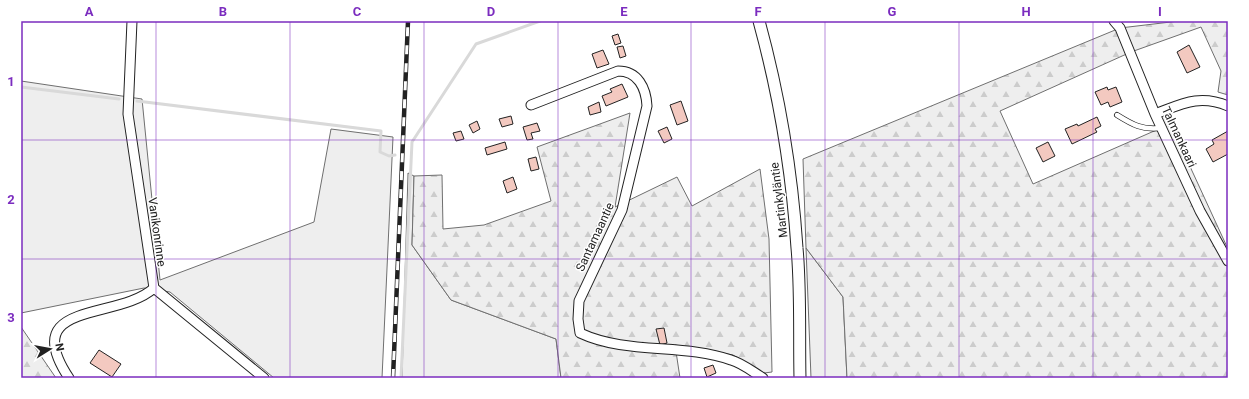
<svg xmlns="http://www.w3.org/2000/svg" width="1249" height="399" font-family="Roboto,sans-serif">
<defs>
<pattern id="forest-firs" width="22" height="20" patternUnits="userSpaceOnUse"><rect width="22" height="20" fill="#eee"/><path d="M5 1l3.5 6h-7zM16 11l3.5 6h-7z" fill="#ccc"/></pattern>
</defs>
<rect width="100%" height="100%" fill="#fff"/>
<path fill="#eee" stroke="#6f6f6f" d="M 21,81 L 142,99 L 160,280 L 314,222 L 331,129 L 393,137 L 382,378 L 274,378 L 170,292 L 144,288 L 21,313 Z
M 408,173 L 414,176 L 412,245 L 451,300 L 556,339 L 561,378 L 402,378 Z
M 806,248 L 843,297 L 847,378 L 811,378 Z"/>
<path fill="url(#forest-firs)" stroke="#6f6f6f" d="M 1179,21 L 1228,21 L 1228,95 L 1218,92 L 1221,71 L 1201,27 L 1131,52 L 1000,111 L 1033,184 L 1161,128 L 1155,114 L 1164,110 L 1228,249 L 1228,378 L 847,378 L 843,297 L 806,248 L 803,159 L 1120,28 Z
M 630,113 L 615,207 L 677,177 L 692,206 L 760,169 L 769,239 L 772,372 L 764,373 L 733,355 L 675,345 L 680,378 L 561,378 L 556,339 L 451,300 L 412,245 L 414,176 L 442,175 L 443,229 L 484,225 L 551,201 L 537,147 Z
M 21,327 L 56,378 L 21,378 Z"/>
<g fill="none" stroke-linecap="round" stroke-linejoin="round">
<path stroke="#d9d9d9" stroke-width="3" d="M 21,87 L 119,99
M 137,101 L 381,131 L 380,152 L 389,156 L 395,155
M 401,378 L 412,142 L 476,44 L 540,21"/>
</g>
<path fill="#f3c9c0" stroke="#222" d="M 618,34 L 621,43 L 615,45 L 612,36 Z
M 1189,45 L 1200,67 L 1187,73 L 1177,52 Z
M 623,46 L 626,56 L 620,58 L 617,47 Z
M 603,50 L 609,64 L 597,68 L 592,54 Z
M 622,84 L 628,97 L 606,106 L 602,96 L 612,92 L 610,89 Z
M 1107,87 L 1108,90 L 1116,87 L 1122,102 L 1110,107 L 1108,102 L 1101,105 L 1095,92 Z
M 681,101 L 688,121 L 677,125 L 670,105 Z
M 599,102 L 601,112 L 590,115 L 588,107 Z
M 511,116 L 513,124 L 502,127 L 499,119 Z
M 1097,117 L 1101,126 L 1095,129 L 1097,132 L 1072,144 L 1065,129 L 1077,124 L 1078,126 Z
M 477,121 L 480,129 L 473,133 L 469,125 Z
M 537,123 L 540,131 L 531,133 L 533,139 L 527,140 L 523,127 Z
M 667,127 L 672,139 L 664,143 L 658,131 Z
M 461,131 L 464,139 L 456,141 L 453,133 Z
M 1228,131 L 1228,154 L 1213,162 L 1206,149 L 1214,144 L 1212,140 Z
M 505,142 L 507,149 L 487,155 L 485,148 Z
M 1048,142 L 1055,156 L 1043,162 L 1036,148 Z
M 536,157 L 539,169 L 531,171 L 528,159 Z
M 513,177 L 517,189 L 507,193 L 503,181 Z
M 664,328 L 667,343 L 660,345 L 656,329 Z
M 99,350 L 121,364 L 112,377 L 90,363 Z
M 713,365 L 716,373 L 707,377 L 704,368 Z"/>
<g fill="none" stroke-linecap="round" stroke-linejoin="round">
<defs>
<path id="service" d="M 1117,115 C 1133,125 1142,130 1161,128"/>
<path id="minor" d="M 132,21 L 128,114 L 154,288
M 1114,21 L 1120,28 L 1155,114 L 1200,211 L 1228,261
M 531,105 L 618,71 C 638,71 646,88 647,106 L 622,210 L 579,301 L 578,319 L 580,333 C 627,355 683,343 731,360 C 742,363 753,372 763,378
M 1155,114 C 1182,104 1199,94 1228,106
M 154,288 L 264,378
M 69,378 C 17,300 118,321 154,288"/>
<path id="tertiary" d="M 759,21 C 779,94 792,172 797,248 C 801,291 799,335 800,378"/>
</defs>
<use href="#service" stroke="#222" stroke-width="6"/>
<use href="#minor" stroke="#222" stroke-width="11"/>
<use href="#tertiary" stroke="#222" stroke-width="13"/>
<use href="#service" stroke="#fff" stroke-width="4.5"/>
<use href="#minor" stroke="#fff" stroke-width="9"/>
<use href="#tertiary" stroke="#fff" stroke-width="11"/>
<defs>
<path id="rail" d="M 393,378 L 408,21"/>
</defs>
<use href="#rail" stroke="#222" stroke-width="4.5"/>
<use href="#rail" stroke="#fff" stroke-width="3" stroke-dasharray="9" stroke-linecap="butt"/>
</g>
<path fill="none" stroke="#7b2cbf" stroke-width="1" stroke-opacity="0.55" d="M 156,21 L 156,378M 290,21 L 290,378M 424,21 L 424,378M 558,21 L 558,378M 691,21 L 691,378M 825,21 L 825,378M 959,21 L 959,378M 1093,21 L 1093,378M 21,140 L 1228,140M 21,259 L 1228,259"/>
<g text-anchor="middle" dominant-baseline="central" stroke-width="3" stroke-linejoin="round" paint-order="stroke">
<g font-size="12" fill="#222" stroke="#fff">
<text transform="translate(1179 137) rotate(65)">Talmankaari</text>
<text transform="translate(779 200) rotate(-97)">Martinkyläntie</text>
<text transform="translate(157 232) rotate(82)">Vanikonrinne</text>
<text transform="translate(595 237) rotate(-65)">Santamaantie</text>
</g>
</g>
<rect width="1249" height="399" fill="none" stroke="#ffffff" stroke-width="44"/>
<g transform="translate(50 349) rotate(79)" stroke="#ffffff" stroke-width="3" paint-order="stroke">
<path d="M0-3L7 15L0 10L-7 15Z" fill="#222222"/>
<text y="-6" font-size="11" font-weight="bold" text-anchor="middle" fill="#222222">N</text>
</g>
<rect x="22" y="22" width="1205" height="355" fill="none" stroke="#7b2cbf" stroke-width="1.5"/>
<g font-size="13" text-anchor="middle" font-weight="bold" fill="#7b2cbf">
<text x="89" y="16">A</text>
<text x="223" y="16">B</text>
<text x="357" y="16">C</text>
<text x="491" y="16">D</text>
<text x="624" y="16">E</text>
<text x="758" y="16">F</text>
<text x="892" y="16">G</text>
<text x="1026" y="16">H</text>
<text x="1160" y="16">I</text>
<text x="11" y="86">1</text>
<text x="11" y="204">2</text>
<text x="11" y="322">3</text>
</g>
</svg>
